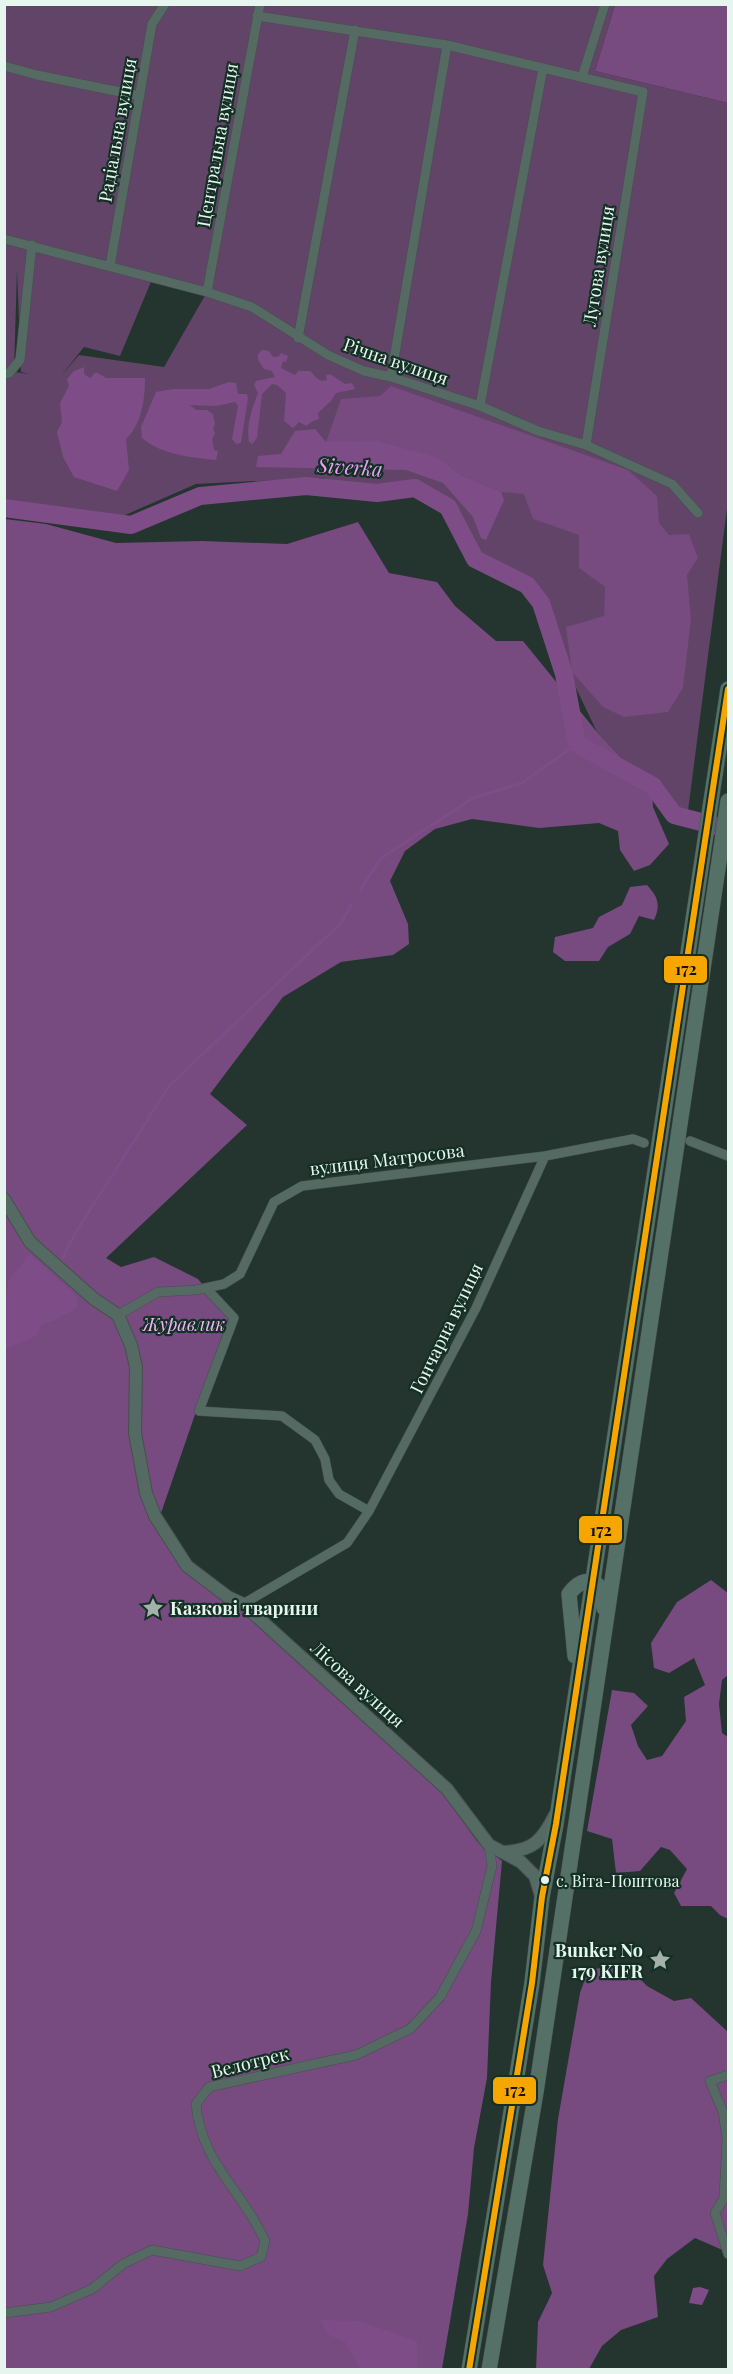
<svg xmlns="http://www.w3.org/2000/svg" width="733" height="2374" font-family="'Playfair Display',serif">
<rect width="100%" height="100%" fill="#24342e"/>
<path fill="#614467" fill-rule="evenodd" d="M 5,5 L 615,5 L 595,71 L 728,103 L 728,501 L 688,811 L 674,815 L 597,732 L 575,686 L 550,609 L 531,583 L 481,555 L 451,502 L 419,481 L 364,487 L 320,478 L 196,484 L 123,516 L 5,501 ZM 17,270 L 21,372 L 29,374 L 14,372 ZM 153,277 L 207,292 L 164,367 L 79,355 L 61,376 L 84,347 L 120,356 Z"/>
<path fill="#774a80" d="M 615,5 L 728,5 L 728,103 L 595,71 Z
M 391,386 L 628,470 L 657,496 L 659,523 L 669,535 L 689,534 L 698,558 L 687,575 L 691,619 L 683,688 L 668,712 L 624,717 L 603,707 L 572,672 L 566,627 L 604,616 L 605,587 L 579,568 L 579,535 L 533,519 L 524,494 L 501,492 L 459,474 L 439,458 L 326,442 L 341,399 L 380,396 Z
M 5,519 L 46,524 L 116,543 L 202,541 L 287,544 L 358,522 L 389,573 L 437,582 L 455,606 L 496,641 L 523,641 L 597,732 L 652,791 L 653,807 L 669,844 L 650,865 L 634,871 L 620,850 L 618,831 L 599,823 L 539,828 L 472,819 L 435,829 L 405,851 L 390,881 L 408,924 L 409,944 L 393,955 L 341,962 L 283,997 L 210,1094 L 247,1125 L 106,1258 L 121,1267 L 154,1257 L 198,1279 L 229,1316 L 160,1516 L 165,1538 L 442,1792 L 477,1841 L 502,1861 L 491,1982 L 487,2078 L 474,2148 L 468,2214 L 442,2369 L 5,2370 Z
M 647,885 C 658,897 661,905 654,920 L 639,916 L 630,934 L 608,947 L 599,961 L 565,961 L 553,952 L 555,937 L 593,928 L 599,917 L 622,905 L 630,887 Z
M 711,1580 L 728,1593 L 728,1675 L 722,1680 L 719,1704 L 722,1733 L 728,1737 L 728,1919 L 720,1915 L 711,1906 L 681,1906 L 674,1893 L 687,1869 L 670,1850 L 661,1847 L 640,1871 L 616,1873 L 612,1839 L 587,1831 L 612,1690 L 634,1693 L 648,1706 L 631,1725 L 638,1746 L 647,1760 L 662,1756 L 686,1721 L 684,1697 L 705,1685 L 694,1658 L 669,1673 L 654,1668 L 651,1643 L 677,1602 Z
M 626,1964 L 647,1986 L 674,2001 L 691,1998 L 728,2032 L 728,2248 L 727,2252 L 695,2238 L 667,2259 L 654,2276 L 658,2317 L 621,2330 L 602,2346 L 589,2369 L 536,2370 L 538,2322 L 552,2293 L 543,2265 L 558,2119 L 580,1993 L 588,1970 Z"/>
<path fill="#7e4d87" d="M 262,350 L 269,351 L 273,357 L 278,357 L 281,353 L 288,356 L 286,362 L 283,361 L 281,368 L 295,375 L 298,371 L 310,371 C 316,376 318,383 327,380 L 326,375 L 330,374 L 345,384 L 352,383 L 355,389 L 336,393 L 331,401 L 318,413 L 319,419 L 313,421 L 306,426 L 299,422 L 293,428 L 284,421 L 286,393 L 277,385 L 272,384 L 262,394 L 257,438 L 252,444 L 249,442 C 246,426 252,408 258,393 L 254,385 L 256,381 L 275,377 L 272,371 L 264,369 L 258,360 L 258,354 Z
M 84,367 L 84,374 L 90,378 L 96,372 L 106,378 L 145,378 C 145,399 142,424 126,439 L 129,470 L 117,491 L 74,477 L 63,457 L 57,432 L 62,422 L 60,403 L 69,386 L 67,379 L 74,371 Z
M 229,382 L 236,383 L 238,394 L 247,394 L 248,398 L 241,443 L 236,444 L 232,439 L 238,406 L 235,402 L 216,406 L 190,405 L 196,410 L 207,410 L 213,414 L 215,424 L 213,428 L 215,433 L 212,439 L 214,450 L 218,451 L 216,460 C 194,458 159,454 142,438 L 141,427 L 156,392 L 173,389 L 209,389 Z
M 315,429 L 326,442 L 377,441 L 439,458 L 459,474 L 501,492 L 504,500 L 486,540 L 481,538 L 473,517 L 443,483 L 406,470 L 256,467 L 258,456 L 281,454 L 295,431 Z
M 30,1254 L 76,1296 L 78,1307 L 55,1320 L 40,1325 L 39,1333 L 31,1339 L 5,1349 L 5,1296 L 7,1294 L 8,1281 Z
M 700,2287 L 709,2290 L 702,2305 L 689,2303 L 693,2288 Z
M 319,2320 L 359,2321 L 417,2341 L 417,2369 L 360,2369 L 345,2342 L 329,2335 Z"/>
<g fill="none" stroke-linecap="round" stroke-linejoin="round">
<path stroke="#7e4d87" stroke-width="3" d="M 360,891 L 380,859 L 473,798 L 522,783 L 577,744
M 62,1259 L 76,1232 L 169,1086 L 341,923 L 352,904"/>
<path stroke="#7e4d87" stroke-width="18" d="M 4,508 L 131,525 L 200,496 L 306,486 L 377,493 L 415,488 L 448,507 L 475,559 L 527,585 L 541,603 L 564,674 L 577,744 L 653,786 L 674,815 L 724,828"/>
<defs>
<path id="minor" d="M 257,16 L 447,45 L 643,92 L 586,445
M 4,66 L 37,75 L 140,96
M 582,77 L 605,4
M 4,239 L 207,292 L 252,307 L 328,355 L 364,371 L 391,377 L 480,406 L 538,431 L 586,445 L 672,484 L 698,513
M 110,266 L 152,24 L 165,4
M 207,292 L 260,4
M 298,338 L 355,30
M 4,374 L 9,373 L 20,360 L 32,245
M 391,377 L 447,45
M 480,406 L 543,68
M 690,1141 L 728,1156
M 206,1288 L 234,1318 L 199,1411 L 282,1416 L 315,1440 L 325,1459 L 329,1480 L 339,1494 L 369,1511
M 118,1315 L 158,1292 L 196,1290 L 224,1284 L 240,1274 L 274,1202 L 302,1186 L 545,1156 L 633,1139 L 644,1143
M 243,1604 L 347,1543 L 369,1511 L 476,1308 L 545,1156
M 728,2075 L 710,2081 L 723,2112 L 727,2138 L 724,2198 L 715,2213 L 728,2254
M 4,2313 L 51,2307 L 92,2289 L 123,2264 L 152,2250 L 240,2266 L 261,2257 L 265,2241 C 243,2191 201,2163 196,2104 L 209,2087 L 356,2055 L 410,2029 L 440,1997 L 476,1931 L 492,1866 L 489,1845"/>
<path id="tertiary" d="M 4,1199 L 30,1242 L 94,1299 L 118,1315 L 131,1345 L 136,1367 L 135,1433 L 146,1493 L 155,1516 L 187,1566 L 228,1597 L 243,1604 L 447,1789 L 489,1845 L 521,1862 L 535,1876 L 541,1896
M 503,1852 C 533,1851 542,1841 555,1815"/>
<path id="trunk" d="M 575,1656 L 569,1594 C 586,1571 606,1581 604,1608
M 469,2370 L 532,1983 L 542,1897 L 556,1824 L 728,689
M 489,2370 L 536,2092 L 728,801"/>
</defs>
<use href="#minor" stroke="#45514c" stroke-width="10"/>
<use href="#tertiary" stroke="#45514c" stroke-width="14"/>
<use href="#trunk" stroke="#45514c" stroke-width="16"/>
<use href="#minor" stroke="#546a62" stroke-width="9"/>
<use href="#tertiary" stroke="#546a62" stroke-width="12"/>
<use href="#trunk" stroke="#557167" stroke-width="15"/>
<defs>
<path id="bus-1" d="M 469,2370 L 532,1983 L 542,1897 L 556,1824 L 728,689"/>
</defs>
<use href="#bus-1" stroke="#143025" stroke-width="10"/>
<use href="#bus-1" stroke="#f7a600" stroke-width="6"/>
</g>
<defs>
<symbol id="sight-bare" viewBox="-9 -9 18 18"><path d="M0-6L1.8-2.2L6-1.7L2.9 1.2L3.7 5.4L0 3.3L-3.7 5.4L-2.9 1.2L-6-1.7L-1.8-2.2Z" fill="#a2b2ab" stroke="#143025" stroke-width="2.5" paint-order="stroke"/></symbol>
</defs>
<g fill-rule="evenodd">
<use href="#sight-bare" x="138" y="1593" width="30" height="30"/>
<use href="#sight-bare" x="645" y="1945" width="30" height="30"/>
</g>
<circle fill="#e6f6ef" stroke="#143025" stroke-width="2" cx="545" cy="1880" r="5"/>
<g text-anchor="middle" dominant-baseline="central" stroke-width="4.5" stroke-linejoin="round" paint-order="stroke">
<g font-size="16" fill="#e6f6ef" stroke="#143025" text-anchor="start">
<text x="556" y="1880">с. Віта-Поштова</text>
</g>
<g font-size="18" fill="#e6f6ef" stroke="#143025">
<text transform="translate(117 130) rotate(-80)">Радіальна вулиця</text>
<text transform="translate(217 145) rotate(-80)">Центральна вулиця</text>
<text transform="translate(598 266) rotate(-81)">Лугова вулиця</text>
<text transform="translate(396 361) rotate(19)">Річна вулиця</text>
<text transform="translate(387 1159) rotate(-7)">вулиця Матросова</text>
<text transform="translate(446 1328) rotate(-64)">Гончарна вулиця</text>
<text transform="translate(358 1684) rotate(42)">Лісова вулиця</text>
<text transform="translate(250 2062) rotate(-14)">Велотрек</text>
</g>
<g font-size="18" font-style="italic" fill="#f2b4fc" stroke="#143025">
<text x="184" y="1324">Журавлик</text>
</g>
<g font-size="18" font-weight="bold" fill="#e6f6ef" stroke="#143025" text-anchor="start">
<text x="170" y="1608">Казкові тварини</text>
<text x="643" y="1950" text-anchor="end">Bunker No<tspan x="643" dy="21">179 KIFR</tspan></text>
</g>
<g font-size="20" font-style="italic" fill="#eea1fa" stroke="#143025">
<text transform="translate(350 466) rotate(4)">Siverka</text>
</g>
</g>
<g stroke="#143025" stroke-width="2">
<rect x="663" y="955" width="45" height="29" rx="6" fill="#f7a600"/>
<rect x="578" y="1515" width="45" height="29" rx="6" fill="#f7a600"/>
<rect x="492" y="2076" width="45" height="29" rx="6" fill="#f7a600"/>
</g>
<g font-size="16" text-anchor="middle" font-weight="bold" fill="#111">
<text x="686" y="975">172</text>
<text x="601" y="1536">172</text>
<text x="515" y="2096">172</text>
</g>
<rect width="733" height="2374" fill="none" stroke="#e6f6ef" stroke-width="12"/>
</svg>
